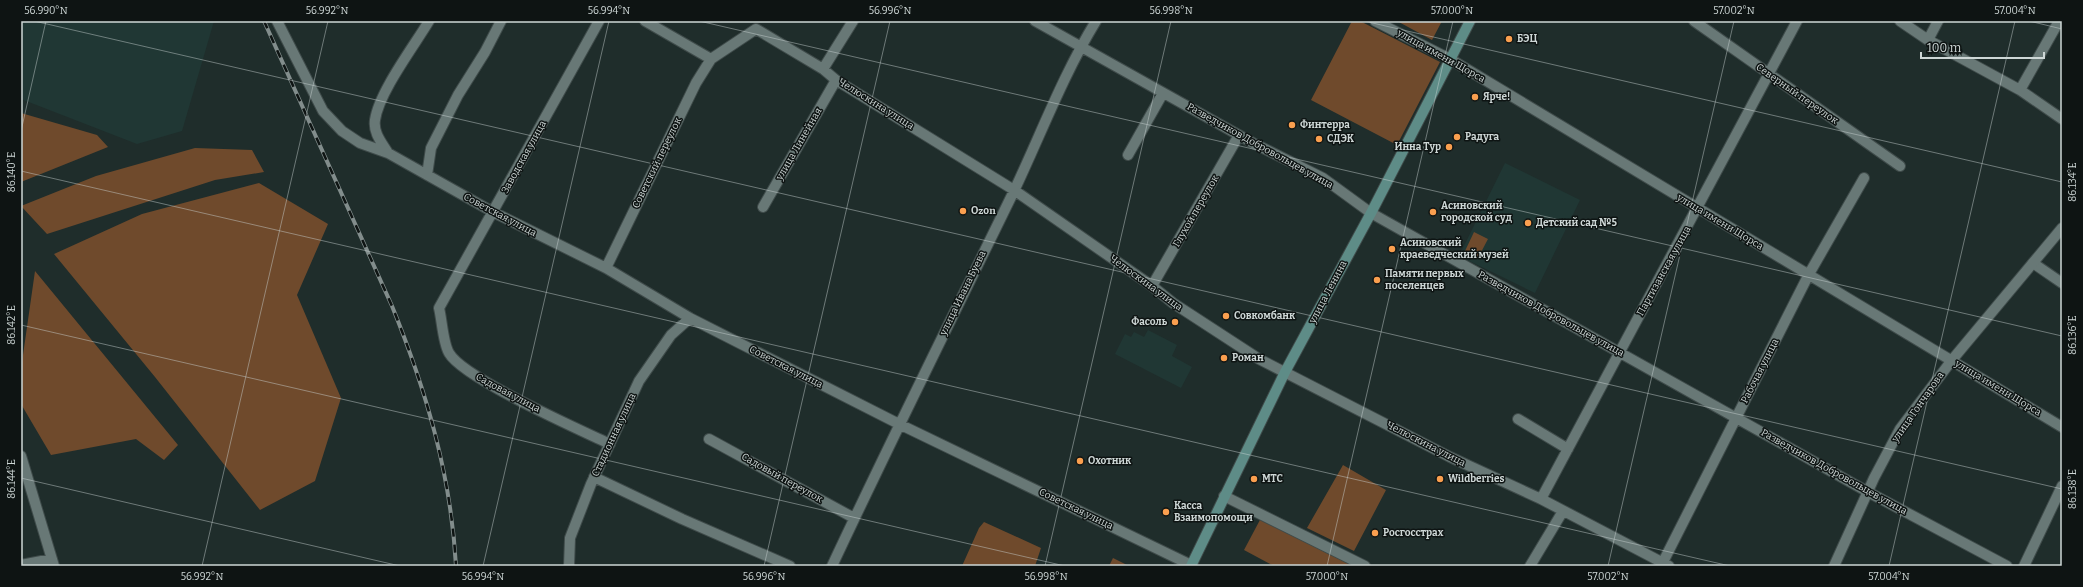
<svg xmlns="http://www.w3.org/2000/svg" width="2083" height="587" font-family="Bitter,serif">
<rect width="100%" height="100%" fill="#1f2d2b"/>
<path fill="#203734" d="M 21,21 L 214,21 L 182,131 L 137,144 L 21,99 Z
M 1505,163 L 1580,200 L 1535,293 L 1459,256 Z
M 1148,330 L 1177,345 L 1172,356 L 1192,367 L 1181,388 L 1115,354 L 1125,334 L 1131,337 L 1134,332 L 1144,337 Z"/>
<path fill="#6f4a2c" d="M 1352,21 L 1360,21 L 1440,62 L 1397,145 L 1311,100 Z
M 1397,21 L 1442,21 L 1432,40 Z
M 21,113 L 97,135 L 108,147 L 21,182 Z
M 195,148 L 252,150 L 264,172 L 215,180 L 47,234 L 21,206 L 96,176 Z
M 259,183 L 328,224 L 297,295 L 341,398 L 315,481 L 260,510 L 155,377 L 54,254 L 142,214 Z
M 1474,232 L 1488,239 L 1478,258 L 1465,251 Z
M 35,271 L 178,445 L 164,460 L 136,439 L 51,455 L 21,404 L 21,369 Z
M 1343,465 L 1386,490 L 1354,551 L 1307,528 Z
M 1261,518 L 1355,566 L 1274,566 L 1244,550 Z
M 984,522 L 1041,548 L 1035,566 L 962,566 L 979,528 Z
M 1113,558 L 1129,566 L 1109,566 Z"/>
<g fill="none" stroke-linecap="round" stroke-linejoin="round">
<defs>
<path id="minor" d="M 277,21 L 323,111 L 342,131 L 360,143 L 388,153 L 493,212 L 606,268 L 690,318 L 899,424 L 1191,565
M 599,21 L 439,308 C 442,320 443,343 449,353 C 463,378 578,429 610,444
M 645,21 L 711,59 L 756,29 L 823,69 L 836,80 L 1014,190 L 1152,286 L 1173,303 L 1259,359 L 1450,457 L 1541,499 L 1669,566
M 1035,21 L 1253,143 L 1323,178 L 1371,213 L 1868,492 L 2007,566
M 1694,21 L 1900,166
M 1900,21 L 1928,40 L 2020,90 L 2062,119
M 1928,40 L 1938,21
M 1450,59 L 2062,427
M 823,69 L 853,21
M 2020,90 L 2059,21
M 388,153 C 382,143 373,133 375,120 C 379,92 414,46 429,21
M 1128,155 L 1163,93
M 427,175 L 431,148 L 458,95 L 485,52 L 501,21
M 763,207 L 836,80
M 2033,263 L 2062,283
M 606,268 L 696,83 L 711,59
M 1152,286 L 1239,135
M 1518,419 L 1568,449
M 709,439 L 854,518
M 21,456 L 54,566
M 594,477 L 682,519 L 790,566
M 1224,496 L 1365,566
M 1541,499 L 1797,21
M 21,565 L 52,559
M 569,566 L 570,538 L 591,484 L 639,381 L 671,335 L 690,318
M 832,566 C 891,440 953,316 1014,191 C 1041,134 1063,75 1096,21
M 1530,566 L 1563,511
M 1661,566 L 1809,274 L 1864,178
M 2024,566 L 2062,486"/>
<path id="tertiary" d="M 1375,21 L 1450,59
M 1834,566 L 1874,478 L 1900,429 L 1952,360 L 2062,228"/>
<path id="secondary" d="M 1191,566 L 1285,372 L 1371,213 L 1470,21"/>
</defs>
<use href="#minor" stroke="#3f4b4a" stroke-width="12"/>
<use href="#tertiary" stroke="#3f4b4a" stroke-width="12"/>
<use href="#secondary" stroke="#3f4b4a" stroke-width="12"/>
<use href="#minor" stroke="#687876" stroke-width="10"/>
<use href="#tertiary" stroke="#687876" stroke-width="10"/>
<use href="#secondary" stroke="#5e8c87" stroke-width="10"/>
<defs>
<path id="rail" d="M 264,21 L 392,306 C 426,390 451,475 456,566"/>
</defs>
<use href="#rail" stroke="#828d8c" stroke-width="4"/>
<use href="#rail" stroke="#0e1413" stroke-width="2.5" stroke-dasharray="8" stroke-linecap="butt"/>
</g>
<path fill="none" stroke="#ced7d6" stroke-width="1" stroke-opacity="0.45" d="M 34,21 L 2062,489M 699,21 L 2062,336M 1364,21 L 2062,182M 2029,21 L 2062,29M 21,131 L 46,21M 21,171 L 1730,566M 21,325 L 1065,566M 21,478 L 400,566M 202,566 L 328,21M 483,566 L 609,21M 764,566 L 890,21M 1045,566 L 1171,21M 1327,566 L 1453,21M 1608,566 L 1734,21M 1889,566 L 2015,21"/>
<g fill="#fa9f4f" stroke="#0e1413" stroke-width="1.5">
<circle cx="1509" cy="39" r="4"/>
<circle cx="1475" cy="97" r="4"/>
<circle cx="1292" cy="125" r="4"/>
<circle cx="1457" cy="137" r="4"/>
<circle cx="1319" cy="139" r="4"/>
<circle cx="1449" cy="147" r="4"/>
<circle cx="963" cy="211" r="4"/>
<circle cx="1433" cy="212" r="4"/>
<circle cx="1528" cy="223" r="4"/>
<circle cx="1392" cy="249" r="4"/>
<circle cx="1377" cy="280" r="4"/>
<circle cx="1226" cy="316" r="4"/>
<circle cx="1175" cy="322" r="4"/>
<circle cx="1224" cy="358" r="4"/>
<circle cx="1080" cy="461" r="4"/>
<circle cx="1254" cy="479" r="4"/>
<circle cx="1440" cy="479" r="4"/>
<circle cx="1166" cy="512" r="4"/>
<circle cx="1375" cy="533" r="4"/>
</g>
<g text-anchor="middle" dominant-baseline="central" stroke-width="3" stroke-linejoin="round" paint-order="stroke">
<g font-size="10" font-weight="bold" fill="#ced7d6" stroke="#0e1413" text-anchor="start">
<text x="1517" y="39">БЭЦ</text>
<text x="1483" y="97">Ярче!</text>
<text x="1300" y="125">Финтерра</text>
<text x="1465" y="137">Радуга</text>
<text x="1327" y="139">СДЭК</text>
<text x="1441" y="147" text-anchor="end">Инна Тур</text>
<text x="1441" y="206">Асиновский<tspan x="1441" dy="12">городской суд</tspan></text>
<text x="971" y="211">Ozon</text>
<text x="1536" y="223">Детский сад №5</text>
<text x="1400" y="243">Асиновский<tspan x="1400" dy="12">краеведческий музей</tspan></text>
<text x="1385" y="274">Памяти первых<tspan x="1385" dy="12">поселенцев</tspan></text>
<text x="1234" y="316">Совкомбанк</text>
<text x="1167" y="322" text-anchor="end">Фасоль</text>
<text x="1232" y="358">Роман</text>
<text x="1088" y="461">Охотник</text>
<text x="1262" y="479">МТС</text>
<text x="1448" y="479">Wildberries</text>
<text x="1174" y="506">Касса<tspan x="1174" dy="12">Взаимопомощи</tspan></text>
<text x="1383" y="533">Росгосстрах</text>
</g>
<g font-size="10" fill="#ced7d6" stroke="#0e1413">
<text transform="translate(1441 56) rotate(29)">улица имени Щорса</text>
<text transform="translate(1797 94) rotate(35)">Северный переулок</text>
<text transform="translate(876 104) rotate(32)">Челюскина улица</text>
<text transform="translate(799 144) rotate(-60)">улица Линейная</text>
<text transform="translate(1260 146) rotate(29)">Разведчиков Добровольцев улица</text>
<text transform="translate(524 157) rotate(-61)">Заводская улица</text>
<text transform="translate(657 163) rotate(-64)">Советский переулок</text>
<text transform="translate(1196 211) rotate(-60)">Глухой переулок</text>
<text transform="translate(500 215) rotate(28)">Советская улица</text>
<text transform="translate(1720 222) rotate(31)">улица имени Щорса</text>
<text transform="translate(1664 271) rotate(-61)">Партизанская улица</text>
<text transform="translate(1146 283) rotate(36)">Челюскина улица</text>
<text transform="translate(1328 292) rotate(-62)">улица Ленина</text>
<text transform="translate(963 293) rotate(-64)">улица Ивана Буева</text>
<text transform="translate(1551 314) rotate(29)">Разведчиков Добровольцев улица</text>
<text transform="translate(786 367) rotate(27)">Советская улица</text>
<text transform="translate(1760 371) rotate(-63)">Рабочая улица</text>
<text transform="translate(1998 388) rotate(31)">улица имени Щорса</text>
<text transform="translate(508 393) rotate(28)">Садовая улица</text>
<text transform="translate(1918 407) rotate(-55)">улица Гончарова</text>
<text transform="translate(614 435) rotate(-65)">Стадионная улица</text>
<text transform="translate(1426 444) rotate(27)">Челюскина улица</text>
<text transform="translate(1834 472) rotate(29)">Разведчиков Добровольцев улица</text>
<text transform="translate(782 478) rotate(29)">Садовый переулок</text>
<text transform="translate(1076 509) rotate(26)">Советская улица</text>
</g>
</g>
<rect width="2083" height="587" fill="none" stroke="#0e1413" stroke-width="44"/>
<path d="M1921 52v6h123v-6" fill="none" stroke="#ced7d6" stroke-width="2"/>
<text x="1927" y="52" font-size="12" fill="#ced7d6" stroke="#0e1413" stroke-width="3" paint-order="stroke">100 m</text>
<rect x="22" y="22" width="2039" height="543" fill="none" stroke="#ced7d6" stroke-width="1.5"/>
<g font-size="10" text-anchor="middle" fill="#ced7d6">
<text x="46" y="14">56.990°N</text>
<text x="327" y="14">56.992°N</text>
<text x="609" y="14">56.994°N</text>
<text x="890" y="14">56.996°N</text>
<text x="1171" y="14">56.998°N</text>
<text x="1452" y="14">57.000°N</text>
<text x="1734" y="14">57.002°N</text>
<text x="2015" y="14">57.004°N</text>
<text transform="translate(11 172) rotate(-90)" y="4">86.140°E</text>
<text transform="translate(2072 182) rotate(-90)" y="4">86.134°E</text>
<text transform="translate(11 325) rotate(-90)" y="4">86.142°E</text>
<text transform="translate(2072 335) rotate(-90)" y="4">86.136°E</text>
<text transform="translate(11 479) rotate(-90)" y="4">86.144°E</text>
<text transform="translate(2072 489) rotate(-90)" y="4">86.138°E</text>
<text x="202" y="580">56.992°N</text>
<text x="483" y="580">56.994°N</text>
<text x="764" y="580">56.996°N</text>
<text x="1046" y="580">56.998°N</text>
<text x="1327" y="580">57.000°N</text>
<text x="1608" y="580">57.002°N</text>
<text x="1889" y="580">57.004°N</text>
</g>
</svg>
